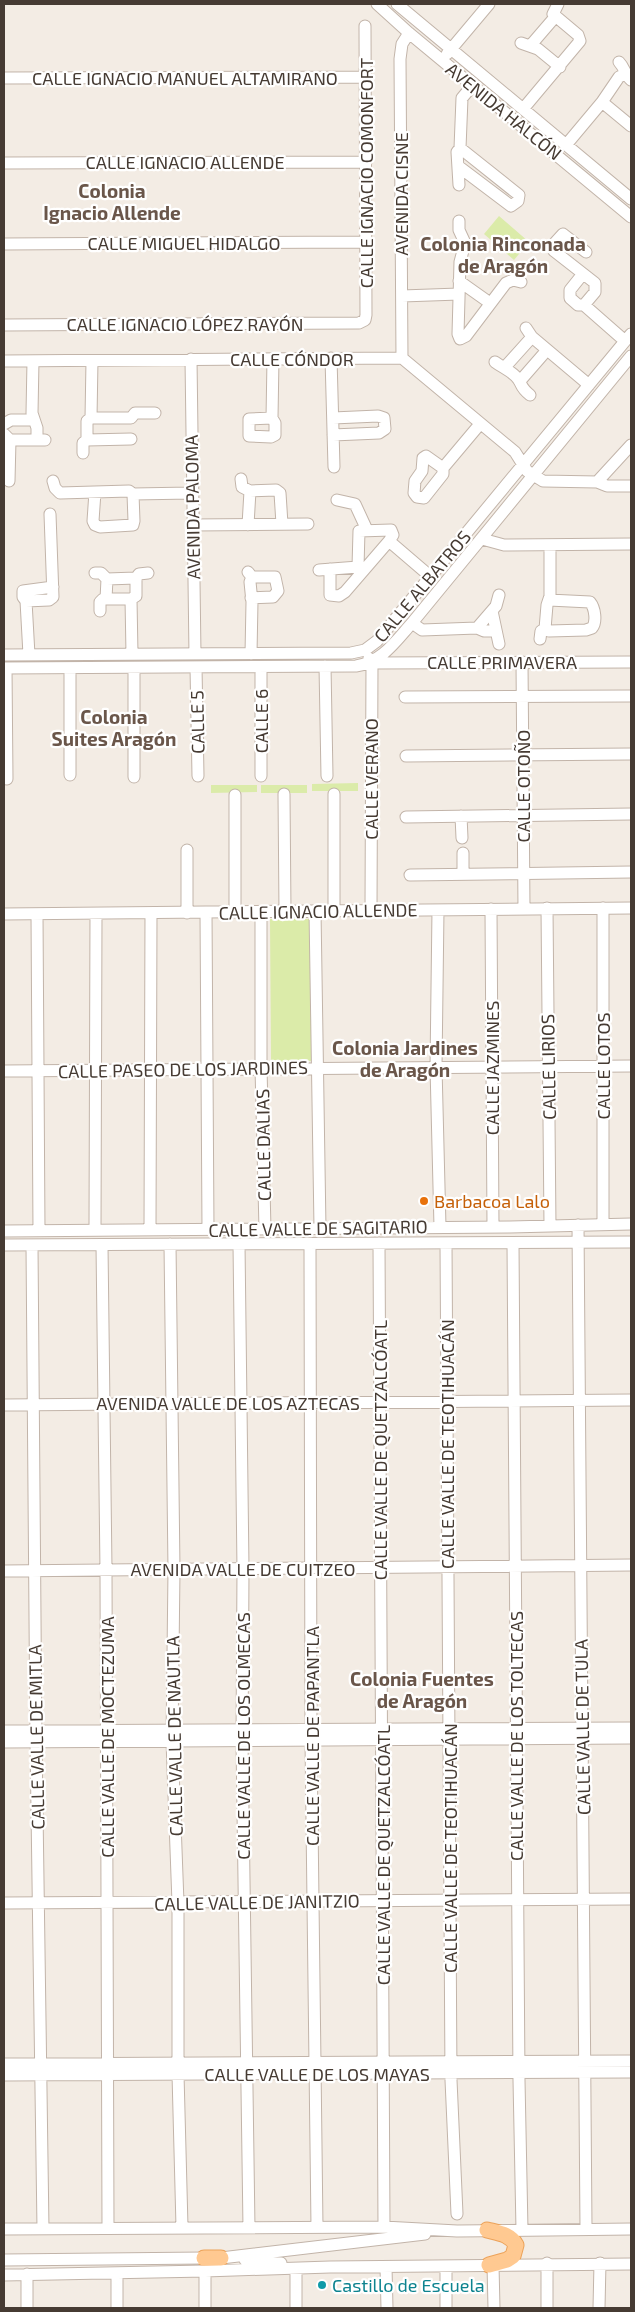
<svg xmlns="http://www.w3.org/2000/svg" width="635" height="2312" font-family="'Exo 2',sans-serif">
<rect width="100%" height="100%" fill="#f3ece4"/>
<path fill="#dbeba9" d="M 499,216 L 529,242 L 514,260 L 484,234 Z
M 358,783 L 358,791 L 312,791 L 312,784 Z
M 211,785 L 257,785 L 257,792 L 211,793 Z
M 261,785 L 307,785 L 307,793 L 261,793 Z
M 270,919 L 310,919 L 312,1061 L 271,1062 Z"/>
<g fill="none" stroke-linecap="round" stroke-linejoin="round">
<defs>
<path id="minor" d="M 377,4 L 409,33 L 631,217
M 397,4 L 631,199
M 521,43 L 538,49 L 560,67
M 530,46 L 555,17
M 447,54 L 489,4
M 619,62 C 625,68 625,75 631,80
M 4,78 L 365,77
M 602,102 L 631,126
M 523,109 L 580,41 L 578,35 L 553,14 L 558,4
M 566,145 L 602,102 L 619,77 L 625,74
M 4,163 L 366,162
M 458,166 L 511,206 L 518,201 L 519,195 L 460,148
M 459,185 L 457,152 L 460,148 L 462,98 L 472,86
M 459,221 L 459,230 L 465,243 L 460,262 L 458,334 L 460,339 L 466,336 L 506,283 L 513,280 L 521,282
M 4,244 L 365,242
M 582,275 L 570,290 L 570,298 L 578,305 L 584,305 L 625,341
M 459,281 L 490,303
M 402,296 L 459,294
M 584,305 L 595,292 L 595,283 L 554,251 L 552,246 L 563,234 L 586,252
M 4,325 L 359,323 L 365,320 L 366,315 L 365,26
M 526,328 L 532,337 L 589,385
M 331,358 L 334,467
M 402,358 L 400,59 L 402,44 L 409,33
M 191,359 L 195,654
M 4,361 L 402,358 L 515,452 L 527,471 L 543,481 L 597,482 L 607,486 L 631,486
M 33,361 L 32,413 L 37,428 L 37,440
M 495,362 C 503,368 512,371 518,379 C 523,386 520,387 530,395
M 505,367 L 532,337
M 520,381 L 547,350
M 91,418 L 131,418 L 135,413 L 155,413
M 272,418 L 249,419 L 249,436 L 271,437 L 275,435 L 275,423 L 272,418 L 273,359
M 333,418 L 378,416 L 384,418 L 385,429 L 379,433 L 333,435
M 4,424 L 11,420 L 34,420
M 4,434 L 10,440 L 45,440
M 87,440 L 87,421 L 91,418 L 92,361
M 83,453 L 83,443 L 87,440 L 131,439
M 443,468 L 426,456 L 423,458 L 422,471 L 415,481 L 414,493 L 417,497 L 424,498 L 443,474 L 443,468 L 480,424
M 241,479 L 242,487 L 250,491 L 276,490 L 280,493 L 282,524
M 9,481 L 10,440
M 53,481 L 55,488 L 60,493 L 129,491 L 133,494 L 191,493
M 597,482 L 631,445
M 95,492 L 93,521 L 95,525 L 100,527 L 133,525 L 134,521 L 133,494
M 337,500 L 355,504 L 367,530
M 192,525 L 308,524
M 248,525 L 250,491
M 482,539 L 504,545 L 631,544
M 389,541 L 431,577
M 330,569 L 330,595 L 339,596 L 345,592 L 389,541 L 393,535 L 391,530 L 359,531 L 358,567 L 363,571
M 319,570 L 358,567
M 248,572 L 252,577 L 250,582 L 252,602 L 251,654
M 95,573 L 101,573 L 107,579 L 106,599
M 107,579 L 136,578 L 139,574 L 148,573
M 251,598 L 273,597 L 278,591 L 275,577 L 252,577
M 549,600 L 590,602 C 595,608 597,622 592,628
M 26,601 L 49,600 L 53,597 L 50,514
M 100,611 L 100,602 L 103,599 L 131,599
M 492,611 L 499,644
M 412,623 L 422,630 L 477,628 L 484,631 L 495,631
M 477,628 L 496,606 L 499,595
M 545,629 L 547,605 L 550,596 L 550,545
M 540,639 L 541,631 L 545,629 L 549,631 L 586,630 L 592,628
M 132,654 L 131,599 L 136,596 L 136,578
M 4,655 L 351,653 L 365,650 L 377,641 L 631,334
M 29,655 L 26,601 L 23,597 L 23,591 L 53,587
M 369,658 L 372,663 L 371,911
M 522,662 L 524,909
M 372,663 L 631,662
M 325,666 L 327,776
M 196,667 L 198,776
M 4,668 L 356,666 C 382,662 395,642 412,623 L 631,356
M 6,668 L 7,779
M 134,668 L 134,777
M 405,697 L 631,696
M 406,756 L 631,754
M 70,775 L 70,668
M 261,776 L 261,667
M 284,794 L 285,912
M 461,816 L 462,838
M 406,817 L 631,814
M 187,850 L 187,913
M 463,853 L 463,874
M 410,875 L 631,872
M 547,908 L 550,1226
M 491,909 L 493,1227
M 438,910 L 436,1067 L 440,1227
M 315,911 L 320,1228
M 334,911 L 334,794
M 206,912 L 208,1229
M 235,912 L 235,795
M 261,912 L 261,1068 L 265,1229
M 4,914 L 631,908
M 37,914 L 39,1230
M 4,1071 L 631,1066
M 603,1224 L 603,908
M 578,1225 L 586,2228
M 95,1230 L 96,914
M 150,1230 L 151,913
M 4,1231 L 510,1227 L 631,1224
M 379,1243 L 384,2227
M 446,1243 L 451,2080 L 457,2214
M 513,1243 L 519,2080 L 522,2230
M 170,1244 L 174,1570 L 172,1741 L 178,1903 L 178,2074 L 182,2227
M 239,1244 L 243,1569 L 242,1741 L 249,2228
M 310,1244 L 311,1740 L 317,2227
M 4,1245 L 631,1242
M 32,1245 L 36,1741 L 43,2229
M 102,1245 L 106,1570 L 108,2228
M 4,1405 L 631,1400
M 4,1571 L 631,1565
M 4,1731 L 631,1728
M 4,1742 L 631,1738
M 4,1903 L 631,1899
M 4,2064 L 631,2061
M 4,2075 L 631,2072
M 4,2229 L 384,2227 L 457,2231 L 631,2229
M 221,2258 L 425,2234
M 4,2260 L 204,2258
M 245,2260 L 281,2263
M 547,2263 L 547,2308
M 493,2265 L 494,2308
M 386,2267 L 387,2308
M 296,2269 L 296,2308
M 205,2271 L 205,2308
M 117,2273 L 117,2308
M 27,2274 L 27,2308
M 4,2275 L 205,2271 L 330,2267 L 631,2264
M 446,2308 L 446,2266
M 599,2308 L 600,2263"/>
<path id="major" d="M 487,2230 C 499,2233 510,2234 516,2245 L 513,2256 L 507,2260 L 489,2265
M 204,2258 L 221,2258"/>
</defs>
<use href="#minor" stroke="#c2b4a9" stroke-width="13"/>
<use href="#major" stroke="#eca259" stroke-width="17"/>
<use href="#minor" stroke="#fff" stroke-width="11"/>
<use href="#major" stroke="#ffc991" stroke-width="15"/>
</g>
<circle fill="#e8710a" stroke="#fff" stroke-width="2" cx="424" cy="1201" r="5"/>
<circle fill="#0f9aa8" stroke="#fff" stroke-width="2" cx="322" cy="2285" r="5"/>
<g text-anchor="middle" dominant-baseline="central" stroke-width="4.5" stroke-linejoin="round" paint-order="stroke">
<g font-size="18" fill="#463b33" stroke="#fff">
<text x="185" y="78">CALLE IGNACIO MANUEL ALTAMIRANO</text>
<text transform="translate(504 111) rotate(39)">AVENIDA HALCÓN</text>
<text x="185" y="162">CALLE IGNACIO ALLENDE</text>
<text transform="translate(366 173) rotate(-90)">CALLE IGNACIO COMONFORT</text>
<text transform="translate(401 194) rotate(-90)">AVENIDA CISNE</text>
<text x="184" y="243">CALLE MIGUEL HIDALGO</text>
<text x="185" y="324">CALLE IGNACIO LÓPEZ RAYÓN</text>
<text x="292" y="359">CALLE CÓNDOR</text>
<text transform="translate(192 507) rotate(-91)">AVENIDA PALOMA</text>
<text transform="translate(422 586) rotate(-50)">CALLE ALBATROS</text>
<text x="502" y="662">CALLE PRIMAVERA</text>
<text transform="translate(261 721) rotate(-90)">CALLE 6</text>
<text transform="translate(197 722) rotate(-91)">CALLE 5</text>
<text transform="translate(371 779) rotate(-90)">CALLE VERANO</text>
<text transform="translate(523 786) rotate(-90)">CALLE OTOÑO</text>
<text transform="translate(318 911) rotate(-1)">CALLE IGNACIO ALLENDE</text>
<text transform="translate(603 1066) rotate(-90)">CALLE LOTOS</text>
<text transform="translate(548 1067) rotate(-91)">CALLE LIRIOS</text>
<text transform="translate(492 1068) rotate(-90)">CALLE JAZMINES</text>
<text transform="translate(183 1069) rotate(-1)">CALLE PASEO DE LOS JARDINES</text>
<text transform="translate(263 1145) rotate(-91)">CALLE DALIAS</text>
<text transform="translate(318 1228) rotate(-1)">CALLE VALLE DE SAGITARIO</text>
<text x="228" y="1403">AVENIDA VALLE DE LOS AZTECAS</text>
<text transform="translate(447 1444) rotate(-90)">CALLE VALLE DE TEOTIHUACÁN</text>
<text transform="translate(380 1450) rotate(-90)">CALLE VALLE DE QUETZALCÓATL</text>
<text x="243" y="1569">AVENIDA VALLE DE CUITZEO</text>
<text transform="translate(582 1727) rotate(-91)">CALLE VALLE DE TULA</text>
<text transform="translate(174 1736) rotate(-91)">CALLE VALLE DE NAUTLA</text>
<text transform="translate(243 1736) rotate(-90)">CALLE VALLE DE LOS OLMECAS</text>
<text transform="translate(312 1736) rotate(-90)">CALLE VALLE DE PAPANTLA</text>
<text transform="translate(516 1736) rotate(-90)">CALLE VALLE DE LOS TOLTECAS</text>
<text transform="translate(36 1737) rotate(-91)">CALLE VALLE DE MITLA</text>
<text transform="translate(107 1737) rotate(-90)">CALLE VALLE DE MOCTEZUMA</text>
<text transform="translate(450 1848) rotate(-90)">CALLE VALLE DE TEOTIHUACÁN</text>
<text transform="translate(383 1855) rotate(-90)">CALLE VALLE DE QUETZALCÓATL</text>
<text transform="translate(257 1902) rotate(-1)">CALLE VALLE DE JANITZIO</text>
<text x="317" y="2074">CALLE VALLE DE LOS MAYAS</text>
</g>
<g font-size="18" fill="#c56008" stroke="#fff" text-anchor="start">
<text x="434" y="1201">Barbacoa Lalo</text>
</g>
<g font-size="18" fill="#0d838f" stroke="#fff" text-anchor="start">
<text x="332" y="2285">Castillo de Escuela</text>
</g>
<g font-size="19" font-weight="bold" fill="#6a564a" stroke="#fff">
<text x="112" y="190">Colonia<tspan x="112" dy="22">Ignacio Allende</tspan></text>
<text x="503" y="243">Colonia Rinconada<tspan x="503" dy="22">de Aragón</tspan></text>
<text x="114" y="716">Colonia<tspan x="114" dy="22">Suites Aragón</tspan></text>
<text x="405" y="1047">Colonia Jardines<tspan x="405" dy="22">de Aragón</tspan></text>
<text x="422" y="1678">Colonia Fuentes<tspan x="422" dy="22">de Aragón</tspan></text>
</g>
</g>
<rect width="635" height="2312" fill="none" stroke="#463b33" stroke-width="10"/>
</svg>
